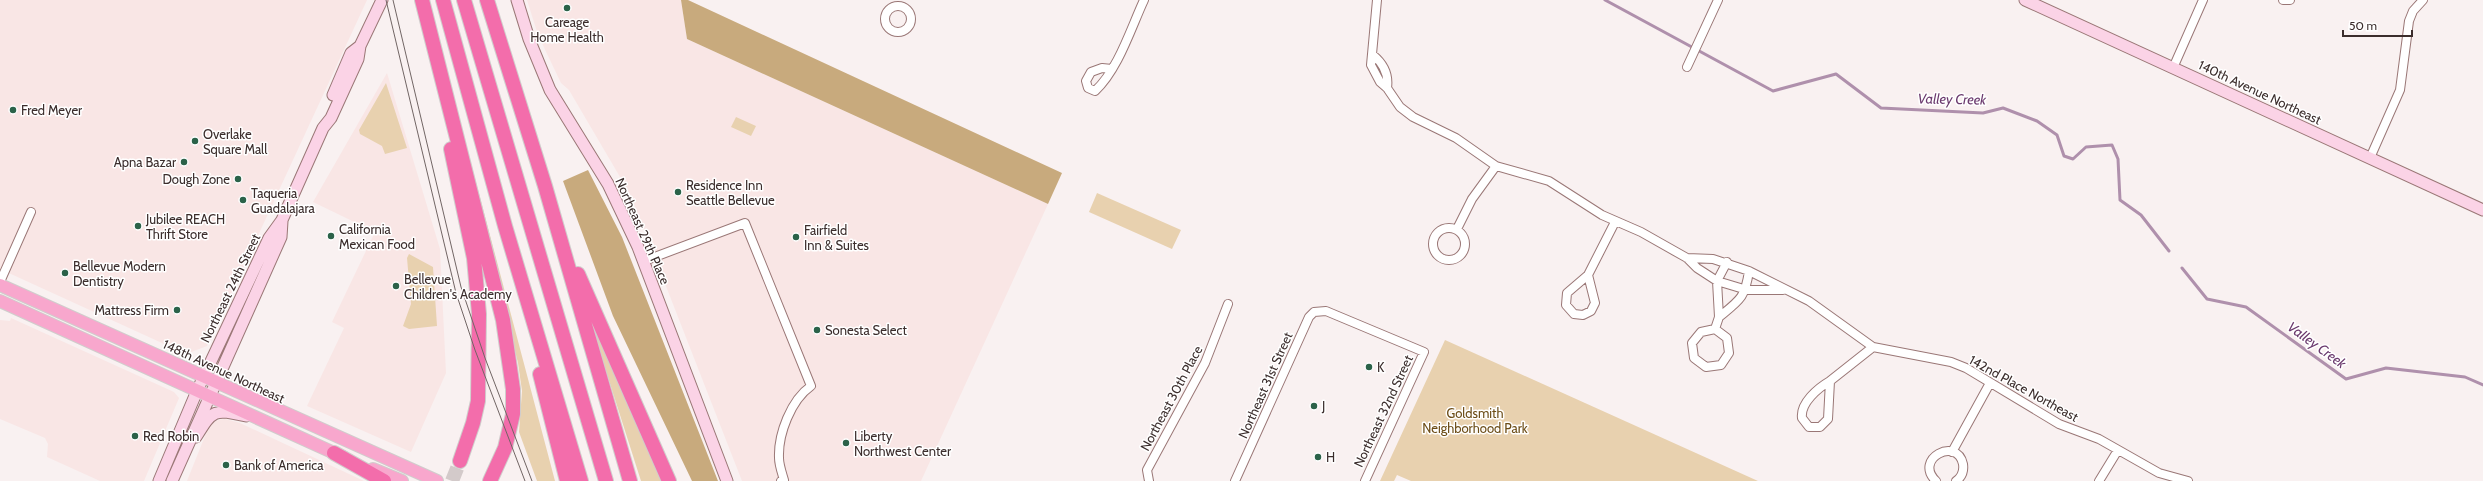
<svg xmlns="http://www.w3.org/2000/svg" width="2483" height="481" font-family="Cabin,sans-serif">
<rect width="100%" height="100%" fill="#f9f1f1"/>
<path fill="#f9e6e5" d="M 0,0 L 367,0 L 207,346 L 186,354 L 0,269 Z
M 527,0 L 681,0 L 687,39 L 1048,204 L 921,481 L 742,481 L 630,194 L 569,90 L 561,83 L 538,35 Z
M 387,73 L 440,249 L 446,373 L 411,452 L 307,406 L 344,328 L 332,322 L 375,232 L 313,202 Z
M 11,318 L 174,392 L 179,398 L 144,481 L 100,481 L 47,457 L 48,444 L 45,438 L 0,419 L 0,320 L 10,321 Z
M 225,419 L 240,423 L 364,481 L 187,481 L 207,431 L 214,421 Z"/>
<path fill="#e8d1af" d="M 446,69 L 555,481 L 537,481 L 519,432 L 522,391 L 518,363 Z
M 386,83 L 407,148 L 385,154 L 382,146 L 360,134 L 359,130 Z
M 736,117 L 756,126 L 751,136 L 731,127 Z
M 1097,193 L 1181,230 L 1172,249 L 1089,212 Z
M 409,254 L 433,267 L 437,326 L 409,329 L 403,326 L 411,304 L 407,258 Z
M 584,302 L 587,304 L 661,481 L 641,481 Z
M 1445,340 L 1758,481 L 1411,481 L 1397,475 L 1394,481 L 1380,481 Z"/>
<path fill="#c8aa7d" d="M 681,0 L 688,0 L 1062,173 L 1048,204 L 687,39 Z
M 588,170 L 622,237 L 718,481 L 692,481 L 613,316 L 563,181 Z"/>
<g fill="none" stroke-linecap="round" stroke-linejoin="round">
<path stroke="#af90ac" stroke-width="3" d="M 1605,0 L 1773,91 L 1836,74 L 1881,108 L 1983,113 L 2003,108 L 2037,121 L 2057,135 L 2064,156 L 2073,159 L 2086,147 L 2112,145 L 2118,159 L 2120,200 L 2141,215 L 2169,251
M 2182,268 L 2207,299 L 2246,307 L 2346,379 L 2386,368 L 2465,377 L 2483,385"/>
<path stroke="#d3caca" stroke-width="14" stroke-dasharray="14 7" stroke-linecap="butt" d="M 452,481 L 460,461"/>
<defs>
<path id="street" d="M 1377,0 L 1371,65 L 1380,82 L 1387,88 L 1400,107 L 1413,117 L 1456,138 L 1496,166 L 1549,181 L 1602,215 L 1641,232 L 1687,258 L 1697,268 L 1717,281 L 1747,290 L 1783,290
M 2283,0 L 2290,0
M885 19a13 13 0 1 1 26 0a13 13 0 1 1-26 0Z
M 1373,55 C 1384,64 1389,74 1387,88
M 1687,67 L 1718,0
M 2173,68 L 2203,0
M 1112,69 L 1102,68 L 1091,72 L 1086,81 L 1088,88 L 1095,91 C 1118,70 1131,28 1144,0
M 2370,158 L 2400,90 L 2409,21 L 2413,11 L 2423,0
M1433 244a16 16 0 1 1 32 0a16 16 0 1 1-32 0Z
M 1457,229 L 1472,199 L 1496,166
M 1687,258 L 1713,259 L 1749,271 L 1809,301 L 1873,347 L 1951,362 L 1966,368 L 2059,424 L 2099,439 L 2159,473 L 2188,481
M 644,261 L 745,223 L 811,386 C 791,400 778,434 779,458 C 779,465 782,473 784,480 L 781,481
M 1588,275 L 1567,293 L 1566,305 L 1574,314 L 1583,315 L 1591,311 L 1595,303 L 1588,275 L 1615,222
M 0,282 L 31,212
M 1719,317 C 1740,300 1745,298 1749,271
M 1715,329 L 1727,338 L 1729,353 L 1721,365 L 1706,367 L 1694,358 L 1692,343 L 1701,332 L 1715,329 L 1719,317 L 1717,281 L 1727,262
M 1830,381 C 1818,388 1800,403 1802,418 L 1809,427 L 1820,427 L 1828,419 L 1830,381 L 1873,347
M 1952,452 L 1990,383
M 1149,481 L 1147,470 L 1205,363 L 1228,304
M 1235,481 L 1309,317 L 1314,312 L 1326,311 L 1424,352 L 1365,481
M 1936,481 C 1913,459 1957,436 1963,464 C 1964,471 1962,477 1956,481
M 2099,481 L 2118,450"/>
<path id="secondary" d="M 517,0 L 529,39 L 550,90 L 608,184 L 638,247 L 727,481
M 2025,0 L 2483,210
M 333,95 L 351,53 L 360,46
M 196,437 C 213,409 214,409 246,416
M 159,481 L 197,391 L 269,238 L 282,220 L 323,128 L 331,118 L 358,59 L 360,46 L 382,0
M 172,481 L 281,237 L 282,221"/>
<path id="primary" d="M 0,285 L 437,481
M 0,301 L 343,457
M 373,469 L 402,481"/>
<path id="highway" d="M 422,0 L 503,320 L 513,389 L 513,414 L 505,448 L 490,481
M 443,0 L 505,226 L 581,481
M 464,0 L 606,481
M 487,0 L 545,186 L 630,481
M 451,149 L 474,258 L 479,314 L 478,401 L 473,423 L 460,461
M 578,274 L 669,481
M 540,374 L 567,481
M 334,453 L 384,481"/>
</defs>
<use href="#street" stroke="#9a7776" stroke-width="10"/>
<use href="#secondary" stroke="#9a7776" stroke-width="13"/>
<use href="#primary" stroke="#d0cdcc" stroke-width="14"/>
<use href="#highway" stroke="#d0cdcc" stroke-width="16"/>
<use href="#street" stroke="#fff" stroke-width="8"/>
<use href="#secondary" stroke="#fbd3e6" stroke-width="11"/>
<use href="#primary" stroke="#f8a7cd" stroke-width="12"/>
<use href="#highway" stroke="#f36dab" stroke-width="14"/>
<path stroke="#716564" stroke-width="1" d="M 386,0 L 456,293 L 475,350 L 525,481
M 393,0 L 461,287 L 485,358 L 532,481"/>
</g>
<g fill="#2b6249" stroke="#fff" stroke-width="1.5">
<circle cx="567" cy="8" r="4"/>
<circle cx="13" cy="110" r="4"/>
<circle cx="195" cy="141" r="4"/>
<circle cx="184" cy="162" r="4"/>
<circle cx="238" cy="179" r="4"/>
<circle cx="678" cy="192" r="4"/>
<circle cx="243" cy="200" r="4"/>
<circle cx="138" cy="226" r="4"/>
<circle cx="331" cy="236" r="4"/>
<circle cx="796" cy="237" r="4"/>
<circle cx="65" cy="273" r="4"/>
<circle cx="396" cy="286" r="4"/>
<circle cx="177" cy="310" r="4"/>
<circle cx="817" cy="330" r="4"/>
<circle cx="1369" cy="367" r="4"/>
<circle cx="1314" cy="406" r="4"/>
<circle cx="135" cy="436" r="4"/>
<circle cx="846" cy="443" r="4"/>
<circle cx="1318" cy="457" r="4"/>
<circle cx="226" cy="465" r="4"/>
</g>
<g text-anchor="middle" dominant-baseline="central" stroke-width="3" stroke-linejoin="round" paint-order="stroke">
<g font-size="13" fill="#3b2d2c" stroke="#fff" text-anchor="start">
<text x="567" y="22" text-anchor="middle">Careage<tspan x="567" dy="15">Home Health</tspan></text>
<text x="21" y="110">Fred Meyer</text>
<text x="203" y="134">Overlake<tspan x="203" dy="15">Square Mall</tspan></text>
<text x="176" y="162" text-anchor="end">Apna Bazar</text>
<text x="230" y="179" text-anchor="end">Dough Zone</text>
<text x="686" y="185">Residence Inn<tspan x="686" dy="15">Seattle Bellevue</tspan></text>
<text x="251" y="193">Taqueria<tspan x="251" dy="15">Guadalajara</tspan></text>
<text x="146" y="219">Jubilee REACH<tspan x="146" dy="15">Thrift Store</tspan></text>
<text x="339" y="229">California<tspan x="339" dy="15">Mexican Food</tspan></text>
<text x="804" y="230">Fairfield<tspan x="804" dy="15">Inn &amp; Suites</tspan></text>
<text x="73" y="266">Bellevue Modern<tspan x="73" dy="15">Dentistry</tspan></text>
<text x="404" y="279">Bellevue<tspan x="404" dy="15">Children's Academy</tspan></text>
<text x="169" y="310" text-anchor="end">Mattress Firm</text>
<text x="825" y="330">Sonesta Select</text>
<text x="1377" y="367">K</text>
<text x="1322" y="406">J</text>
<text x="143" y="436">Red Robin</text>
<text x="854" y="436">Liberty<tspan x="854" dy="15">Northwest Center</tspan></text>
<text x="1326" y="457">H</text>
<text x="234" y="465">Bank of America</text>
</g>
<g font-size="13" fill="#3b2d2c" stroke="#fff">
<text transform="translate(2260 92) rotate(25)">140th Avenue Northeast</text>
<text transform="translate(643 231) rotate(66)">Northeast 29th Place</text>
<text transform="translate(230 288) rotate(-64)">Northeast 24th Street</text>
<text transform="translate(224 371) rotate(25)">148th Avenue Northeast</text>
<text transform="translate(1265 385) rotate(-66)">Northeast 31st Street</text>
<text transform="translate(2024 388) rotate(29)">142nd Place Northeast</text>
<text transform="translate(1171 398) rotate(-62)">Northeast 30th Place</text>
<text transform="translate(1383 411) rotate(-65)">Northeast 32nd Street</text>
</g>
<g font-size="13" fill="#6c4d17" stroke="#fff">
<text x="1475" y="413">Goldsmith<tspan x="1475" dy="15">Neighborhood Park</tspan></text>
</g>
<g font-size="14" font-style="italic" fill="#6b3a6e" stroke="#fff">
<text transform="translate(1952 99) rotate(1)">Valley Creek</text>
<text transform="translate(2317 345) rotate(36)">Valley Creek</text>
</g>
</g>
<path d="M2343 30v6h69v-6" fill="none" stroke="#3b2d2c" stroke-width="2"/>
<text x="2349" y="30" font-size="12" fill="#3b2d2c" stroke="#ffffff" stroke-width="3" paint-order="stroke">50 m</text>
</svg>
